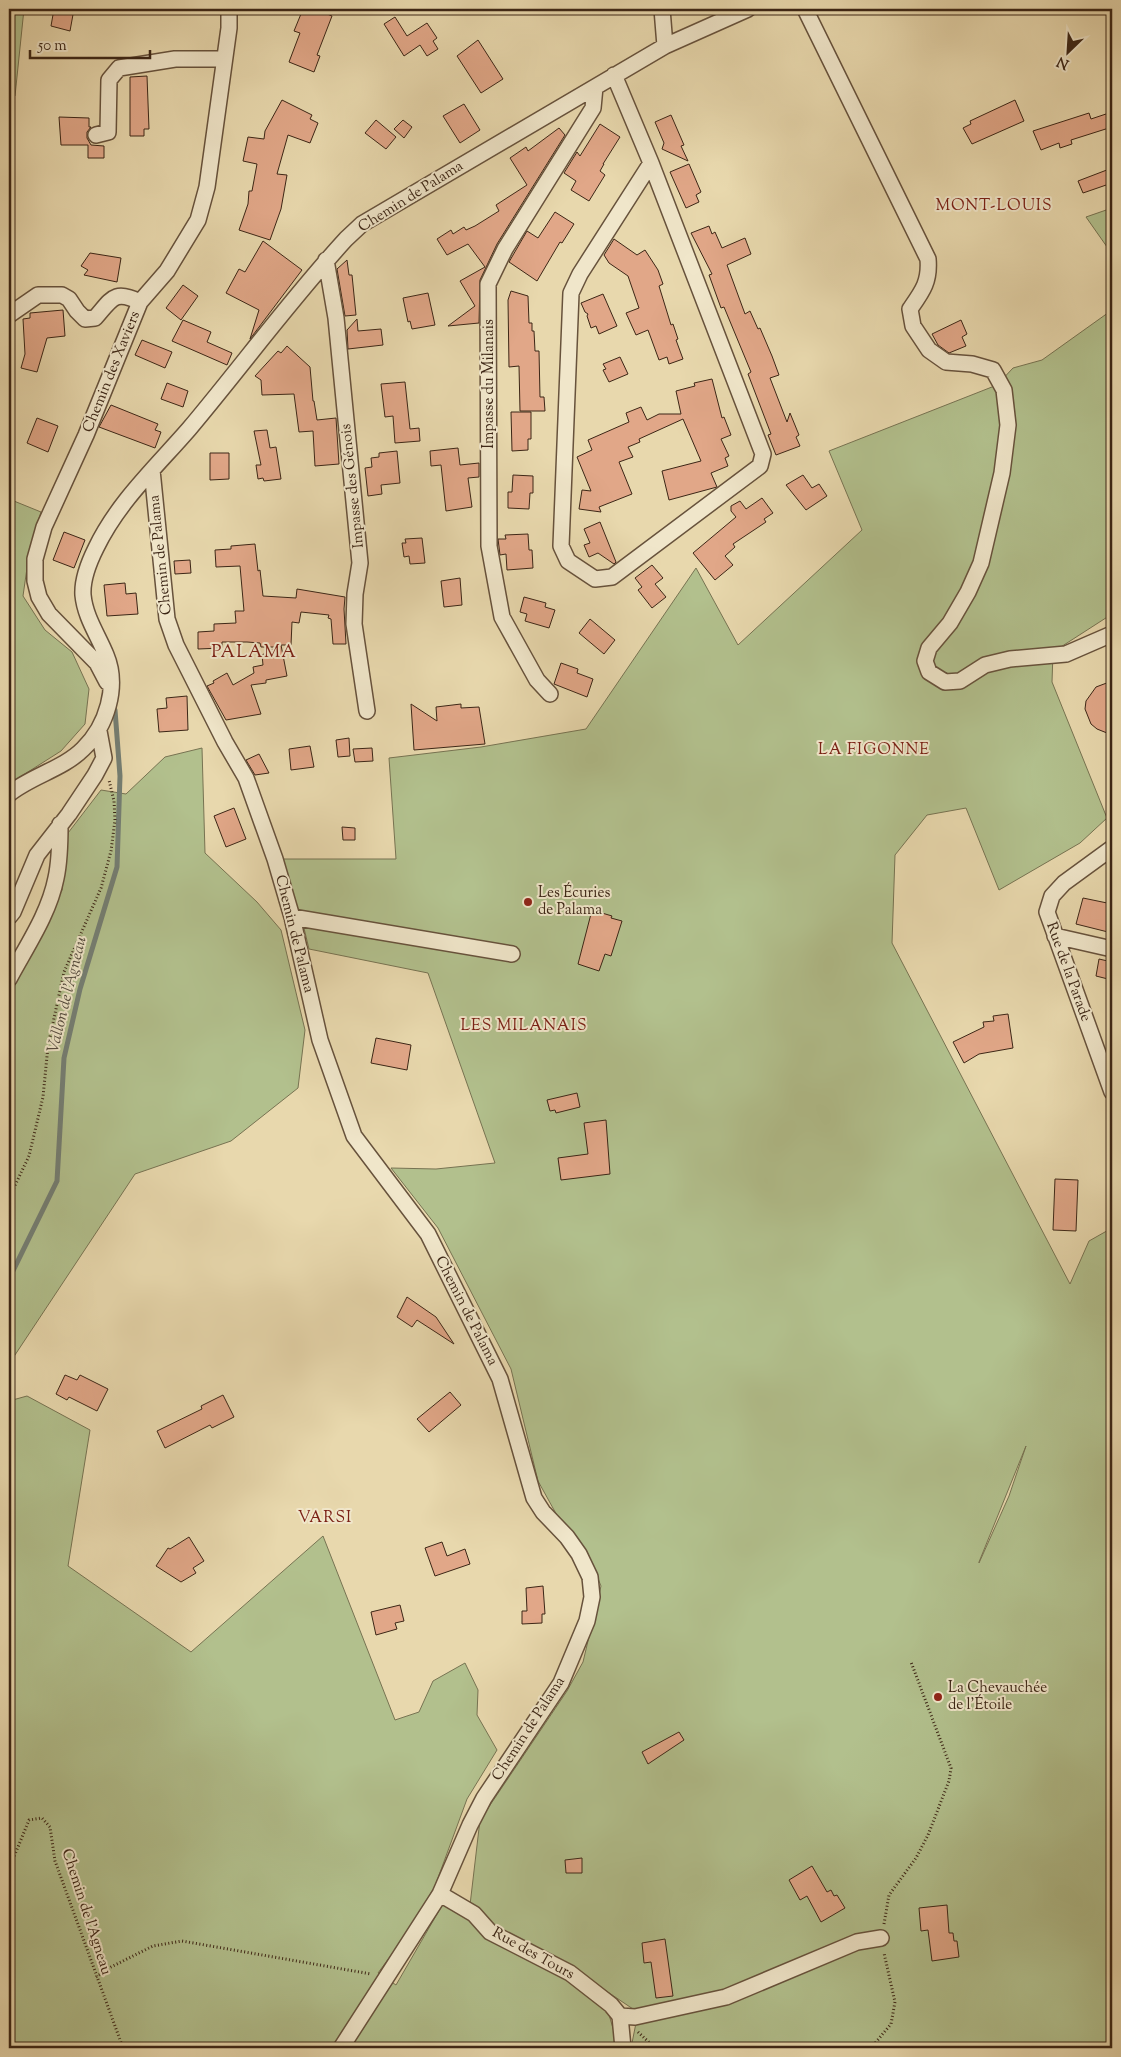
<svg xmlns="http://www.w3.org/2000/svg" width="1121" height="2057" font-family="'Sorts Mill Goudy',serif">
<rect width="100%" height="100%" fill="#e8d8ad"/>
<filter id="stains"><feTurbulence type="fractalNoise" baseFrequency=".004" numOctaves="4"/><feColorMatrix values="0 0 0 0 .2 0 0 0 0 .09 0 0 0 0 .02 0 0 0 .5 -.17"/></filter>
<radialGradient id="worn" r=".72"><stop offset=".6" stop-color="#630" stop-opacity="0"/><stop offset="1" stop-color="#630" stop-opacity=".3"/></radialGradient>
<path fill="#b2c08d" stroke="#777352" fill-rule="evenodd" d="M 9,9 L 24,9 L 15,96 L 9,98 Z
M 1112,208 L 1112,254 L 1086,217 Z
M 1112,310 L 1112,614 L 1053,652 L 1052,682 L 1107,818 L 1080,843 L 999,890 L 966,808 L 927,815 L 895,855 L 892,943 L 1070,1284 L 1089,1241 L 1112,1228 L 1112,2048 L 631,2048 L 636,2023 L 633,2009 L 572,1968 L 494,1930 L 470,1905 L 480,1820 L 567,1691 L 583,1662 L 601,1586 L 587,1552 L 559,1519 L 538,1481 L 511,1369 L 438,1228 L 391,1168 L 436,1169 L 495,1163 L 428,973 L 309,949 L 303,924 L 281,859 L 396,859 L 389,758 L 481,747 L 586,729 L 696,568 L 738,645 L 862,530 L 829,451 L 997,385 L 1013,368 L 1042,360 ZM 1026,1446 L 1009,1496 L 979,1563 L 979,1562 Z
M 9,499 L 41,512 L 30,547 L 23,596 L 45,630 L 72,652 L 89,689 L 85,724 L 61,751 L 9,784 Z
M 202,748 L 205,853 L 257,902 L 281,930 L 305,1030 L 298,1088 L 231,1141 L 135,1174 L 9,1364 L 9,978 L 62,890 L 68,833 L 101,790 L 126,794 L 165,757 Z
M 27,1396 L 90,1430 L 68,1566 L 191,1652 L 323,1536 L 395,1720 L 419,1712 L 433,1681 L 465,1663 L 478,1690 L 477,1715 L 497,1750 L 467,1799 L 435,1886 L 406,1935 L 378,1973 L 396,1985 L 444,1902 L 469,1920 L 490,1941 L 578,1986 L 606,2005 L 619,2048 L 9,2048 L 9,1401 Z"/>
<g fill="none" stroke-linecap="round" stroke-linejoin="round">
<path stroke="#747e73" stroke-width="5" d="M 9,1279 L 57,1181 L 64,1058 L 80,989 L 117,867 L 120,776 L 115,710"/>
</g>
<path fill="#e1a788" stroke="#3c2616" d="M 54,9 L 74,9 L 70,31 L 51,26 Z
M 303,9 L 315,9 L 332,16 L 317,55 L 320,56 L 314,72 L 289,62 L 300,33 L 294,31 Z
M 395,17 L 407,36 L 427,23 L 437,38 L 433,41 L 438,49 L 427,56 L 420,45 L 404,56 L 384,24 Z
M 478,40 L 503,79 L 481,93 L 457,56 Z
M 147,76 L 149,129 L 144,129 L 144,136 L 130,136 L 130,77 Z
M 282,100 L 312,115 L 310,119 L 318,123 L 310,143 L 288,135 L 277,174 L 287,175 L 281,209 L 270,240 L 239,230 L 248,204 L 249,191 L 252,191 L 257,164 L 243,161 L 248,137 L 264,139 L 265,131 Z
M 1015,100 L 1024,121 L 972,144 L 963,128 L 971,124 L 970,121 Z
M 464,104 L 480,130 L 460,143 L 443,116 Z
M 1112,112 L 1112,127 L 1071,140 L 1072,144 L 1060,148 L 1059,143 L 1041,150 L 1033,131 L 1089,113 L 1091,119 Z
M 671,115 L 684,145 L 681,146 L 688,161 L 662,149 L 664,143 L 655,122 Z
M 59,117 L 89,118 L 89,127 L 91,127 L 87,132 L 87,138 L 91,145 L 104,146 L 104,158 L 88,158 L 88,145 L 61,145 Z
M 376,120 L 396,137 L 386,149 L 365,133 Z
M 403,120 L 412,127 L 404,138 L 394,129 Z
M 600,124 L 620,137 L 603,164 L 604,164 L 600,171 L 605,175 L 589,201 L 571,190 L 576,181 L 564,173 L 577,152 L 580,156 Z
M 559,128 L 565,135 L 497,244 L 480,280 L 479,323 L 448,326 L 475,306 L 460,281 L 485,267 L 468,244 L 447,255 L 437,239 L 451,230 L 453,234 L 464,227 L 466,230 L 475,226 L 499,211 L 496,205 L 527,185 L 510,158 L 526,147 L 528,151 Z
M 689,164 L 701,192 L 696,195 L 699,202 L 686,208 L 670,172 Z
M 1112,168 L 1112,183 L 1083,193 L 1078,181 Z
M 555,212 L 574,224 L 562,243 L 560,242 L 537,281 L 509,262 L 527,231 L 538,238 Z
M 709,226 L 712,234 L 715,232 L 722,248 L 745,238 L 751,254 L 727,265 L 745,314 L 750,311 L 758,329 L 760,328 L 772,356 L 779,375 L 770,378 L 787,422 L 790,413 L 799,435 L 796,437 L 800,446 L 776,455 L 768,435 L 771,434 L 748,374 L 751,372 L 724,307 L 721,308 L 709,275 L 712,274 L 691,233 Z
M 614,239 L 637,255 L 645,250 L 658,270 L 663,284 L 659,286 L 671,325 L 673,324 L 678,339 L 676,340 L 683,359 L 669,364 L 667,357 L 659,360 L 648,330 L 636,335 L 626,313 L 639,308 L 628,276 L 609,263 L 604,255 Z
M 263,241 L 302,270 L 250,339 L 259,310 L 226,293 L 239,269 L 245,272 Z
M 90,253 L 121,258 L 117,282 L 84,275 L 88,270 L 81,266 Z
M 347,260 L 349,275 L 352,275 L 356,315 L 345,316 L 337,269 Z
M 183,285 L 198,296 L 181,320 L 166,308 Z
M 511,291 L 528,296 L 529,323 L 532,323 L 532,331 L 534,331 L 535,351 L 539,351 L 540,397 L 544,397 L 545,411 L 520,411 L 519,366 L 509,367 L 508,300 Z
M 428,293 L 435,325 L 412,329 L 410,321 L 408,322 L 403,298 Z
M 603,294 L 617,326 L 599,334 L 596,326 L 591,328 L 587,316 L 588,314 L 585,312 L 581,303 Z
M 63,310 L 65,336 L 47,338 L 37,372 L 21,368 L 25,354 L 23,319 L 30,318 L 30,313 Z
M 357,319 L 358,331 L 381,329 L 383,345 L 348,349 L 347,330 Z
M 183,320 L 211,332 L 207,342 L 232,353 L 227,365 L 172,341 Z
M 961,320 L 967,334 L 962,337 L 966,346 L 949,353 L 938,345 L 932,334 Z
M 142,340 L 172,352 L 165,368 L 135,355 Z
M 287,346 L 310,367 L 313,401 L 314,401 L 317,420 L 336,418 L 339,464 L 315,466 L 313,431 L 299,432 L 294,394 L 262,395 L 261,380 L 255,376 L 278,351 L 281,353 Z
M 620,357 L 628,374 L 609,382 L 603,370 L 606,369 L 603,364 Z
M 712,379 L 722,418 L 724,417 L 731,435 L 721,439 L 729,456 L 725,458 L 728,466 L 711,473 L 717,487 L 669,500 L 662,471 L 701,461 L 683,419 L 639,439 L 640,442 L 628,447 L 633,457 L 619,462 L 632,494 L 599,507 L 601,512 L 579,509 L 582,490 L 591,491 L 577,457 L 592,450 L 588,440 L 629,422 L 626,413 L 641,407 L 647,420 L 659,414 L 681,414 L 676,391 L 695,386 L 694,383 Z
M 405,382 L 410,429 L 419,428 L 420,441 L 395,443 L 393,416 L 385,417 L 381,384 Z
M 167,383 L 188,391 L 183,407 L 161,399 Z
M 111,405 L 158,424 L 155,430 L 161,432 L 155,448 L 99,427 Z
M 511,412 L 531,412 L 531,439 L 528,439 L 528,450 L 512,451 Z
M 37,418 L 58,426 L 48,452 L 27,443 Z
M 267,430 L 270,448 L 276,447 L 281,479 L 264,481 L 263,478 L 258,479 L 256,465 L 261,465 L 254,431 Z
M 458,448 L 460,465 L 479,463 L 479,477 L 468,478 L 472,507 L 446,511 L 441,465 L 431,466 L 430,451 Z
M 397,451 L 400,483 L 381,485 L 382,494 L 368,496 L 365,468 L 372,467 L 371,458 L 379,457 L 379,453 Z
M 210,453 L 229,453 L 229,479 L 210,480 Z
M 513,475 L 533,476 L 533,493 L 530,493 L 529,509 L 508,508 L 508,492 L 512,492 Z
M 803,475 L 812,488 L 819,484 L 827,496 L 806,510 L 786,485 Z
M 762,498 L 773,513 L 764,519 L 766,522 L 733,544 L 735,547 L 725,556 L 733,565 L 715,580 L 693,553 L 736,517 L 731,511 L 731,506 L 740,501 L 746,509 Z
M 600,522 L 616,562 L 614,564 L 598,553 L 589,557 L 584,545 L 590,543 L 584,529 Z
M 64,532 L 85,540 L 74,568 L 53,560 Z
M 528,534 L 529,550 L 532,550 L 533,568 L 507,570 L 506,554 L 500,555 L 498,539 L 506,539 L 505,535 Z
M 422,538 L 425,563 L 410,564 L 409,556 L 404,557 L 402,543 L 406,543 L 405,539 Z
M 255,544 L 258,571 L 260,570 L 263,596 L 296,598 L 297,589 L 345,597 L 344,609 L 346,644 L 333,644 L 331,619 L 328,618 L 329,615 L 301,612 L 299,623 L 292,622 L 291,645 L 281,645 L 287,676 L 266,680 L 266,683 L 251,685 L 261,714 L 226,720 L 207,686 L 214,683 L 213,681 L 227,673 L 233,685 L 254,673 L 253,667 L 263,665 L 262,655 L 277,647 L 261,647 L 260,643 L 247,642 L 222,642 L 222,648 L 198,649 L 198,632 L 214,631 L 214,624 L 236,623 L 235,611 L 244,611 L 240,566 L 216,567 L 215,550 L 231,549 L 231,546 Z
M 190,560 L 191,573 L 175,574 L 174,561 Z
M 652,565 L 663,578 L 655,584 L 666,597 L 652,608 L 638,590 L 642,587 L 635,578 Z
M 460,578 L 462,605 L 444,607 L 441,581 Z
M 125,583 L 126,594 L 136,593 L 138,614 L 107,616 L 104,585 Z
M 524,597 L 546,603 L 545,607 L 555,610 L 549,628 L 525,621 L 527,614 L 520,612 Z
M 590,619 L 615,640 L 604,654 L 579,633 Z
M 561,663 L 578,669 L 577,673 L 593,679 L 587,697 L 554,684 Z
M 1112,681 L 1112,735 L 1097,729 L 1091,724 L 1085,709 L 1086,701 L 1096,687 Z
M 187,696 L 188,730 L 159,732 L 157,709 L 167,708 L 166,698 Z
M 411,704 L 437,721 L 436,707 L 461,704 L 461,708 L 479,707 L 485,744 L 414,750 Z
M 349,738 L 350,756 L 338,757 L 336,740 Z
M 310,746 L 314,767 L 291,770 L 289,749 Z
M 372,748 L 373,761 L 355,762 L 353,749 Z
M 259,754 L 269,773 L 255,775 L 246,760 Z
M 234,808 L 246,839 L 226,847 L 214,816 Z
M 342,827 L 355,828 L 355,840 L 343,840 Z
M 1083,898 L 1112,904 L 1112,933 L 1076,924 Z
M 592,910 L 612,916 L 611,918 L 622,921 L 611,956 L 605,954 L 599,971 L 578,964 Z
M 1099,959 L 1112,962 L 1112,980 L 1096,976 Z
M 1008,1014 L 1013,1048 L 979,1054 L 964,1063 L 953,1042 L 984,1027 L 983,1022 L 994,1021 L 993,1016 Z
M 376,1038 L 411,1045 L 407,1070 L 371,1063 Z
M 577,1093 L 580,1107 L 556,1113 L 555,1110 L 550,1111 L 547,1100 Z
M 606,1120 L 610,1174 L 561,1180 L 558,1158 L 588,1154 L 584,1123 Z
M 1055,1179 L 1078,1180 L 1076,1231 L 1053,1230 Z
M 407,1297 L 436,1317 L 454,1344 L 417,1320 L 412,1327 L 397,1317 Z
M 65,1375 L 77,1380 L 80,1375 L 108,1389 L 97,1411 L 69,1397 L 67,1400 L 56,1394 Z
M 450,1392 L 461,1405 L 429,1432 L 417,1419 Z
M 223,1395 L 234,1417 L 212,1428 L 210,1425 L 165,1448 L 157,1431 L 202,1409 L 201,1406 Z
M 189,1537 L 204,1561 L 193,1568 L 196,1573 L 181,1582 L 156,1566 L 168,1548 L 170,1549 Z
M 442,1542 L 447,1556 L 465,1549 L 470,1564 L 435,1576 L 425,1548 Z
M 543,1586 L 545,1614 L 542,1614 L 542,1623 L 522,1624 L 522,1611 L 527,1611 L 526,1588 Z
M 400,1605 L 404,1621 L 395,1623 L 397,1629 L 376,1635 L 371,1612 Z
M 679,1732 L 684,1740 L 648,1764 L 642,1752 Z
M 582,1858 L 582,1873 L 566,1873 L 565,1860 Z
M 812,1866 L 827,1892 L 831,1890 L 834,1896 L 837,1895 L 845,1908 L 821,1922 L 807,1896 L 800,1900 L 789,1880 Z
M 947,1905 L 949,1933 L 953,1933 L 954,1941 L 957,1941 L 959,1957 L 932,1961 L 928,1930 L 921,1931 L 919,1908 Z
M 665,1939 L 673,1996 L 656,1998 L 651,1962 L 644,1963 L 642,1943 Z"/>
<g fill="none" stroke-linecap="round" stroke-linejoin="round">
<defs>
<path id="minor" d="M 662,9 L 665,46
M 805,9 L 928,259 C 930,282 922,292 910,309 L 913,326 L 929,350 L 946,362 L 972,364 L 993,370 L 1004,390 L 1008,425 L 1002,473 L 981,563 L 968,592 L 950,623 L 929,648 L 925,661 L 929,672 L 945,682 L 960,681 L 985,665 L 1010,659 L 1066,654 L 1112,634
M 614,75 L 651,163 L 580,274 L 571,293 L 561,546 L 568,561 L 595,579 L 612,577 L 760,466 L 763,454 L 651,163
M 96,135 L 108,132 L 109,80 L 119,68 L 175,59 L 224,59
M 326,260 L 336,318 L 360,563 L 355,594 L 354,624 L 367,711
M 9,315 L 38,295 L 62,295 L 69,299 L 77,311 L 85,319 L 95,318 C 112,299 114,289 140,302
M 152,470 L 167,619 L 176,645 L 225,742 L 246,778 L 275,859 L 292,917 L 320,1040 L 354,1136 L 428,1234 L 500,1379 L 534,1498 L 543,1512 L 567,1537 L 579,1554 L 590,1577 L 592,1597 L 587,1621 L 561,1683 L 484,1798 L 470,1825 L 440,1894 L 341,2048
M 107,682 L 97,663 L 49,614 L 39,597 L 35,581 L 35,559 L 44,527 L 86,435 L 140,302 L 167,271 L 198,220 L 207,187 L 229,28 L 229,9
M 550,694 L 537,680 L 502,617 L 489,546 L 488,284 L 505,249 L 593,108 L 595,87
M 9,794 C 31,776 63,769 83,749 C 107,726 119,686 106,655 C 98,635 85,617 83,595 C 82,579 89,562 96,548 C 118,502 156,467 189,429 C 242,366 290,300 346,239 L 362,224 L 665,46 L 748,9
M 1112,848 L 1064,883 L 1052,896 L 1047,912 L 1112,1092
M 9,917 L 13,912 L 37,855 L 69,814 L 95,775 L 104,758 L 99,731
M 292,917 L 512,954
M 1055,936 L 1112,949
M 9,979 C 26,947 49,914 56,878 C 60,860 60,842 60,824
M 440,1894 L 474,1914 L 490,1932 L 570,1973 L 611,2005 L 620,2016 L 623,2048
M 620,2016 L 635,2017 L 726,1997 L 857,1942 L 881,1938"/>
</defs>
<use href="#minor" stroke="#67523c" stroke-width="18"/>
<path stroke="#3c2616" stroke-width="3" stroke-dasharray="1 2.5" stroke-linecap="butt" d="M 9,1198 L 29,1156 L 43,1097 L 48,1046 L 64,972 L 101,888 L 111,851 L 115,820 L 114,801 L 109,780
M 9,1869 L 29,1820 L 42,1818 L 50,1827 L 55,1861 L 123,2048
M 884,1924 L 889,1895 L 916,1858 L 928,1835 L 949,1781 L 951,1768 L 911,1662
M 96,1977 L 111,1967 L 153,1946 L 182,1941 L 371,1974
M 638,2032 L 655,2048
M 871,2048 L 891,2024 L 895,2002 L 884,1953"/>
<use href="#minor" stroke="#f0e6ca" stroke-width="15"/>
</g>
<g fill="#8f2418" stroke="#f0e6ca" stroke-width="2">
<circle cx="528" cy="902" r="5"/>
<circle cx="938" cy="1697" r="5"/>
</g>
<g text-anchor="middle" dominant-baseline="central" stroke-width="4" stroke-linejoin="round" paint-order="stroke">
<g font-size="15" fill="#3c2616" stroke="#f0e6ca">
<text transform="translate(411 197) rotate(-32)">Chemin de Palama</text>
<text transform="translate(112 372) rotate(-68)">Chemin des Xaviers</text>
<text transform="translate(489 384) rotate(-90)">Impasse du Milanais</text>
<text transform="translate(353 486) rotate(-96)">Impasse des Génois</text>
<text transform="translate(161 555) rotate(-96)">Chemin de Palama</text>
<text transform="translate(294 934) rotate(76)">Chemin de Palama</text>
<text transform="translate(1068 972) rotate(70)">Rue de la Parade</text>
<text transform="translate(466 1311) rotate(63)">Chemin de Palama</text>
<text transform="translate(529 1729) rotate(-57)">Chemin de Palama</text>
<text transform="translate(86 1912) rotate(72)">Chemin de l'Agneau</text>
<text transform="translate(533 1954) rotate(29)">Rue des Tours</text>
</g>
<g font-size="15" fill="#3c2616" stroke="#f0e6ca" text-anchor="start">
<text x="538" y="893">Les Écuries<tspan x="538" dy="17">de Palama</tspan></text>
<text x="948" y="1688">La Chevauchée<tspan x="948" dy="17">de l'Étoile</tspan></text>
</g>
<g font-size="16" letter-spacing="1" fill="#7a1f14" stroke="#f0e6ca">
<text x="994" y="206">MONT-LOUIS</text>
<text x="874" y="750">LA FIGONNE</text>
<text x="524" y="1026">LES MILANAIS</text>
<text x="325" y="1518">VARSI</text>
</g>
<g font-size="16" font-style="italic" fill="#534a3d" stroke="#f0e6ca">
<text transform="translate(68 995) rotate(-76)">Vallon de l'Agneau</text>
</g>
<g font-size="18" letter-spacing="1" fill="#7a1f14" stroke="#f0e6ca">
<text x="254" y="653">PALAMA</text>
</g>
</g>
<rect width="1121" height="2057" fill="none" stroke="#e8d8ad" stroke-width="30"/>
<rect x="10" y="10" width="1101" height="2037" fill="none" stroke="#3c2616" stroke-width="2.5"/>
<rect x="15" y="15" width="1091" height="2027" fill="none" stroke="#3c2616"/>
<g transform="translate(1068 52) rotate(205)" stroke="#f0e6ca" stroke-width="4" paint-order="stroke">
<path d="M0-4L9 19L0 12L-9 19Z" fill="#3c2616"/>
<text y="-8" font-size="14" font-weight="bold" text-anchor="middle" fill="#3c2616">N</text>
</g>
<path d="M30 50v8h120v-8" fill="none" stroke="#3c2616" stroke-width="2.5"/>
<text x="38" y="50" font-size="15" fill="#3c2616" stroke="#f0e6ca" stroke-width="4" paint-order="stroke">50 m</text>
<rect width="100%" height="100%" filter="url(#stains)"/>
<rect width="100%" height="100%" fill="url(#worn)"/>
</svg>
